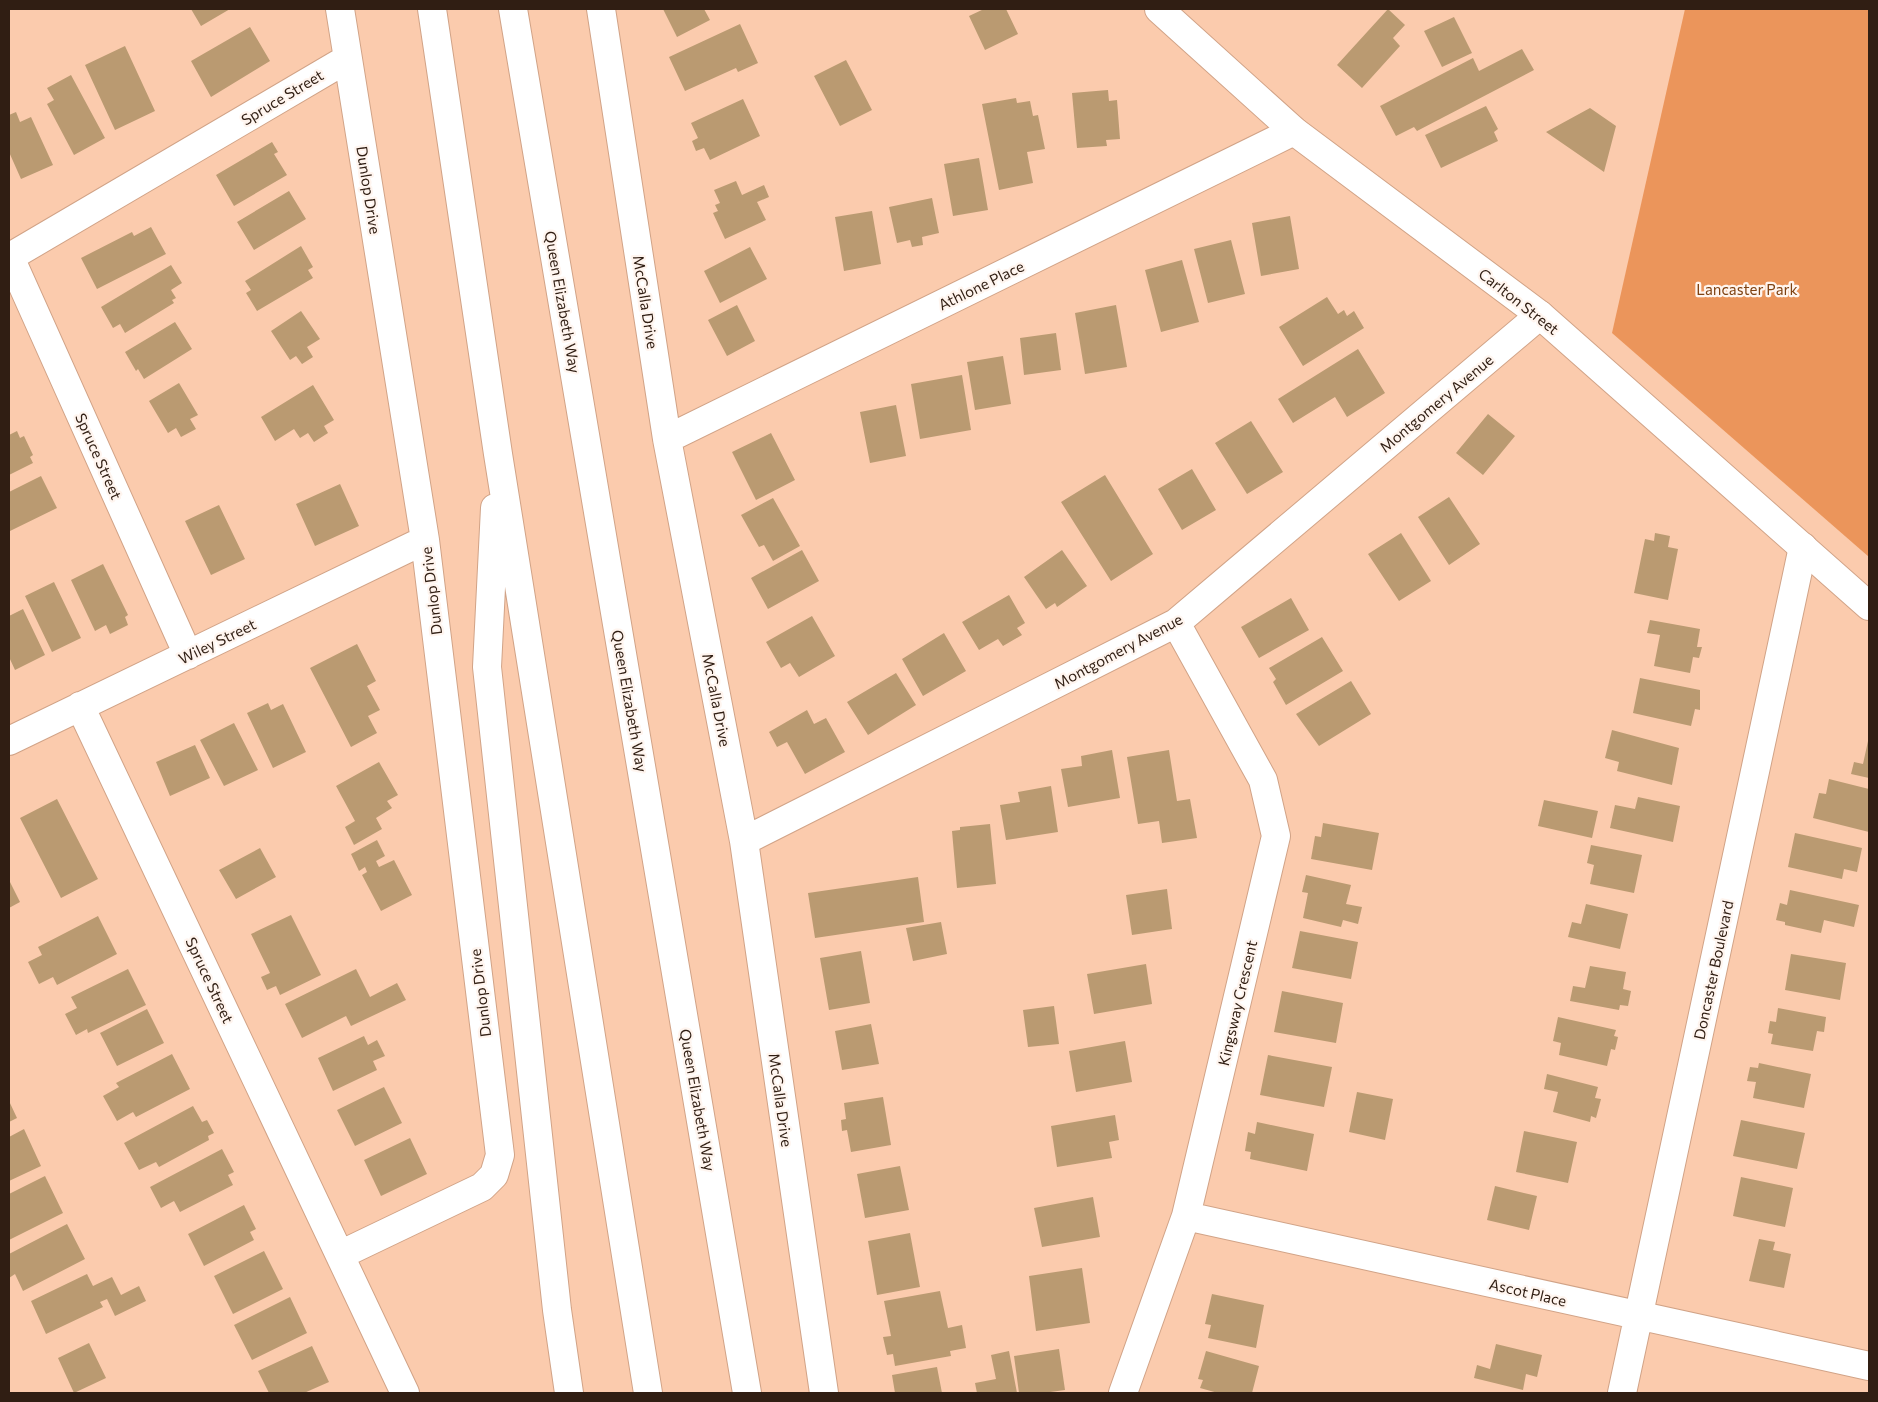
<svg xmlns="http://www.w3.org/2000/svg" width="1878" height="1402" font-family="Commissioner,sans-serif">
<rect width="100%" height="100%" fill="#fbcbad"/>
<path fill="#eb955b" d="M 1685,9 L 1869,9 L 1869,557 L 1612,333 Z"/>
<path fill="#ba9a71" d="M 191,9 L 230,9 L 201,26 Z
M 663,9 L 704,9 L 710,20 L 677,37 Z
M 984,9 L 1006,9 L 1018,34 L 985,50 L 969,16 Z
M 1388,9 L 1405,25 L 1393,38 L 1400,46 L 1362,88 L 1337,65 Z
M 1454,17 L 1472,53 L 1442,67 L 1424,31 Z
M 740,24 L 758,63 L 738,72 L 736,68 L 685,91 L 669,57 Z
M 250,27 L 270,61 L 211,97 L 191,61 Z
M 125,46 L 155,111 L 115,130 L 85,65 Z
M 1522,49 L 1534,70 L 1417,131 L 1414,127 L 1396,136 L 1380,106 L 1473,58 L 1479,71 Z
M 846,60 L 872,110 L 840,126 L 814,76 Z
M 71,75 L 105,138 L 74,155 L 47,104 L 54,100 L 47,88 Z
M 1108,90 L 1109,101 L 1117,100 L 1120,139 L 1106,140 L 1107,146 L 1077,148 L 1072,93 Z
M 1016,98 L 1017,103 L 1030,101 L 1033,116 L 1038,115 L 1045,149 L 1027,152 L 1033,183 L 999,190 L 982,104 Z
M 743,99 L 760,136 L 710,160 L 704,148 L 696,151 L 692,141 L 698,138 L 691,123 Z
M 1486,106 L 1498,129 L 1494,132 L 1498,141 L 1441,168 L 1425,135 Z
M 1590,108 L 1616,126 L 1604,172 L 1546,132 Z
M 16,112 L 20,122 L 31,117 L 53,165 L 21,179 L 9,152 L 9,115 Z
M 272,142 L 278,152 L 274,154 L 287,175 L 234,206 L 216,175 Z
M 979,158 L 988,210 L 953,216 L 944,164 Z
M 736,181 L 742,195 L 764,185 L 769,197 L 757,202 L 766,220 L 725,239 L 713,213 L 718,211 L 715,205 L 720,203 L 714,190 Z
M 289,191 L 306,219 L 254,250 L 237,222 Z
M 932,198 L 939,233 L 922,237 L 923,245 L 912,247 L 910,240 L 897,243 L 889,207 Z
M 872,211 L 881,264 L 844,271 L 835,217 Z
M 1290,216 L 1299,269 L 1261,276 L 1252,223 Z
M 151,227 L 166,254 L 97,289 L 81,258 L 132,232 L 134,236 Z
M 1231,240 L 1245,294 L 1208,303 L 1194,249 Z
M 301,246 L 313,267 L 308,270 L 313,278 L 257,311 L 246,293 L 251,290 L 245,281 Z
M 750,247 L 767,279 L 720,303 L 704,271 Z
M 1182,260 L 1199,322 L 1161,332 L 1145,270 Z
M 171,265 L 182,283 L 171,290 L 176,298 L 172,300 L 174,303 L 125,333 L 120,324 L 113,328 L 101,307 Z
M 1327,297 L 1338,314 L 1344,310 L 1347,316 L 1354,311 L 1364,328 L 1303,366 L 1279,327 Z
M 737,305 L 755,341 L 727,356 L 708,320 Z
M 1116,305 L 1127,367 L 1085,374 L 1075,313 Z
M 301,311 L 320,339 L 307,347 L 313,357 L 302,364 L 296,356 L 290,360 L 271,331 Z
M 175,322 L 192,349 L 144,379 L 138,369 L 136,371 L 125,352 Z
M 1056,333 L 1061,370 L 1024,375 L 1020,338 Z
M 1358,349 L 1385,393 L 1347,417 L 1335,397 L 1293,423 L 1278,399 Z
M 1003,356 L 1011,404 L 975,410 L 967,362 Z
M 962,375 L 971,430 L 920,439 L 911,384 Z
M 179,383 L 198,415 L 190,419 L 196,429 L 181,437 L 176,428 L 168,433 L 149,401 Z
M 313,385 L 334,420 L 324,426 L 328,433 L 314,442 L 308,433 L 300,438 L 294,429 L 275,441 L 261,417 Z
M 896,405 L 906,456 L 870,463 L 860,412 Z
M 1488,414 L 1515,436 L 1483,475 L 1456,453 Z
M 1251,421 L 1283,472 L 1247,494 L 1215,443 Z
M 17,431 L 20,438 L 24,436 L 33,455 L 30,457 L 33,463 L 9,475 L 9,435 Z
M 771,433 L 795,480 L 756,500 L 732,452 Z
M 1192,469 L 1216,510 L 1182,530 L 1158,489 Z
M 1105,475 L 1153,554 L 1111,581 L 1061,502 Z
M 41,476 L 57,508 L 10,531 L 9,492 Z
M 340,484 L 359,526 L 315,546 L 296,504 Z
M 1449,497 L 1480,544 L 1449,565 L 1418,517 Z
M 773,498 L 800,546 L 773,561 L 764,545 L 759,547 L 741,515 Z
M 219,505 L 245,559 L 211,575 L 185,521 Z
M 1401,533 L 1431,581 L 1399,601 L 1368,554 Z
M 1655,533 L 1670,536 L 1668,547 L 1678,549 L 1668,600 L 1634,593 L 1645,539 L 1654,541 Z
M 802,550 L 819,581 L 768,609 L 751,578 Z
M 1062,550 L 1087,586 L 1057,607 L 1055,603 L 1046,609 L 1024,577 Z
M 103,564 L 128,615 L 125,617 L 128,625 L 110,634 L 106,625 L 95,631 L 71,580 Z
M 54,582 L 81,638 L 52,652 L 25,596 Z
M 1009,595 L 1025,623 L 1017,628 L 1022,635 L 1003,646 L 998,639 L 979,650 L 962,622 Z
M 1291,598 L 1309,630 L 1259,658 L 1241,627 Z
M 23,609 L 45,655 L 15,670 L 9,657 L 9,616 Z
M 812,616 L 835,656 L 799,677 L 790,663 L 781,668 L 766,642 Z
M 1650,620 L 1700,629 L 1697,647 L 1702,647 L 1699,658 L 1693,657 L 1690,673 L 1654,666 L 1660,635 L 1647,633 Z
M 944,633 L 966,671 L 923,696 L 902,659 Z
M 1322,637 L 1343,671 L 1286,705 L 1273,682 L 1276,679 L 1269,668 Z
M 357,644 L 376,681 L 367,686 L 380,710 L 368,716 L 377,733 L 351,747 L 310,668 Z
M 896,673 L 916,705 L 868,735 L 847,702 Z
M 1640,678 L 1700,690 L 1700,710 L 1695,709 L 1691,726 L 1633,713 Z
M 1351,681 L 1371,714 L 1319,746 L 1296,714 Z
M 268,703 L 271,710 L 283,704 L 306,752 L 273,768 L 247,713 Z
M 807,710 L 814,724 L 826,718 L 845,752 L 805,774 L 787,742 L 777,747 L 769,732 Z
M 234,723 L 258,770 L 224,786 L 200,740 Z
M 1612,730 L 1679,748 L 1672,785 L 1617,771 L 1619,762 L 1605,758 Z
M 1868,741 L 1869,778 L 1851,774 L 1854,762 L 1863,764 Z
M 195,745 L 210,778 L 170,796 L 156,762 Z
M 1112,750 L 1120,798 L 1068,807 L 1061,769 L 1082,766 L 1081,756 Z
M 1169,750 L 1177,801 L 1190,799 L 1197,838 L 1162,843 L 1159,821 L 1138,824 L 1127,757 Z
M 379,762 L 398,795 L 387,801 L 392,808 L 376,818 L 382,829 L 354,845 L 345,827 L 355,821 L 336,786 Z
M 1829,779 L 1869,789 L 1869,832 L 1813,818 L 1819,793 L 1826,794 Z
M 1051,786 L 1058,832 L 1006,840 L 1000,805 L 1020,802 L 1018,792 Z
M 1638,797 L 1680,806 L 1673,842 L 1610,828 L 1615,805 L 1635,809 Z
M 57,799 L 98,879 L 61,898 L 20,818 Z
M 1544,800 L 1598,811 L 1592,838 L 1538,826 Z
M 1323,823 L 1379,833 L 1372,870 L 1311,859 L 1315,836 L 1321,837 Z
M 990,824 L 996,884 L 957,888 L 952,831 L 960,830 L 960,827 Z
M 1795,833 L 1862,848 L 1857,872 L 1844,869 L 1842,879 L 1788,867 Z
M 377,840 L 385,856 L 376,861 L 379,867 L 394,860 L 412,895 L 381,911 L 362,875 L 367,872 L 365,867 L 359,871 L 351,854 Z
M 1591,845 L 1642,855 L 1634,893 L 1590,884 L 1594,865 L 1587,863 Z
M 260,848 L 276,877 L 236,899 L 219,870 Z
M 1306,875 L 1351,885 L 1346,904 L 1362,907 L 1358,924 L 1343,920 L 1341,927 L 1303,918 L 1308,893 L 1302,892 Z
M 918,877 L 924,922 L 815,938 L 808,893 Z
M 9,880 L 20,902 L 9,908 Z
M 1167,889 L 1172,929 L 1132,935 L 1126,895 Z
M 1790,890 L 1859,905 L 1854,927 L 1824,920 L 1821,933 L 1785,925 L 1785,922 L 1776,920 L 1780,903 L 1787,905 Z
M 1586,904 L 1628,914 L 1620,949 L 1568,937 L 1572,922 L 1581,924 Z
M 291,915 L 321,975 L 280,995 L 276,986 L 267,990 L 261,977 L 270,973 L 251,934 Z
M 98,916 L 117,954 L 57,985 L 53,977 L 39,984 L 28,962 L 42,955 L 38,947 Z
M 941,922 L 947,954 L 913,961 L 906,928 Z
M 1300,931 L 1358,942 L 1351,979 L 1292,968 Z
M 861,951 L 870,1003 L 829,1010 L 820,958 Z
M 1791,954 L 1846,963 L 1840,1000 L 1785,990 Z
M 1146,964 L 1152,1004 L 1094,1014 L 1087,974 Z
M 1590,966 L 1626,972 L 1623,989 L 1631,991 L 1628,1006 L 1620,1005 L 1619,1010 L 1570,1001 L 1573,986 L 1585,988 Z
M 128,969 L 146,1005 L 88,1033 L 87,1029 L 76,1035 L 65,1014 L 77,1008 L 71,997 Z
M 356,969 L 370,997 L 397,983 L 406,1000 L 351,1026 L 346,1016 L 302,1038 L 285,1004 Z
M 1282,991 L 1343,1003 L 1336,1043 L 1274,1032 Z
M 1054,1006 L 1059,1044 L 1028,1047 L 1023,1010 Z
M 1778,1008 L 1826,1017 L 1824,1032 L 1817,1031 L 1813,1051 L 1771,1044 L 1773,1034 L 1768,1033 L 1770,1021 L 1776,1022 Z
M 147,1009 L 164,1043 L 117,1066 L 100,1033 Z
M 1558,1017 L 1616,1030 L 1614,1036 L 1618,1037 L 1615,1050 L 1611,1049 L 1607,1066 L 1559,1055 L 1561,1043 L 1553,1041 Z
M 871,1024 L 879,1064 L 842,1070 L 835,1031 Z
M 364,1036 L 368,1045 L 377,1040 L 385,1056 L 373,1061 L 377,1070 L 333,1091 L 318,1058 Z
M 1125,1041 L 1132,1082 L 1076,1092 L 1069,1051 Z
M 172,1054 L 190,1089 L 136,1117 L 133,1112 L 117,1121 L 103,1096 L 119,1087 L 116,1083 Z
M 1268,1055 L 1332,1067 L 1324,1107 L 1260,1095 Z
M 1759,1063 L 1811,1074 L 1804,1108 L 1753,1098 L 1756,1082 L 1747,1081 L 1750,1067 L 1758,1068 Z
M 1547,1074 L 1598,1087 L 1595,1098 L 1601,1099 L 1596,1118 L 1591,1116 L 1590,1122 L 1553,1112 L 1558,1092 L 1544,1089 Z
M 384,1087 L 402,1123 L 355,1146 L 337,1110 Z
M 1357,1092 L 1393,1099 L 1385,1140 L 1349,1132 Z
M 883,1097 L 891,1145 L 851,1152 L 847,1130 L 842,1131 L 841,1120 L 846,1119 L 844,1103 Z
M 9,1101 L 17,1118 L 9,1122 Z
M 193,1106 L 202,1122 L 207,1120 L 214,1133 L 208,1136 L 209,1140 L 159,1167 L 156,1162 L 139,1170 L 124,1143 Z
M 1115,1115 L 1119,1140 L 1109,1142 L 1112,1158 L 1057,1167 L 1051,1126 Z
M 1741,1120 L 1805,1133 L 1797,1169 L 1733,1156 Z
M 1257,1122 L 1314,1134 L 1307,1171 L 1250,1159 L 1251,1152 L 1245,1151 L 1248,1132 L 1255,1134 Z
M 24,1129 L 41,1166 L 9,1181 L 9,1137 Z
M 1524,1131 L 1577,1142 L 1568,1183 L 1516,1172 Z
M 410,1138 L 427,1174 L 381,1196 L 364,1160 Z
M 222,1149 L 234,1172 L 228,1175 L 233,1185 L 180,1212 L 174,1201 L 161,1208 L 150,1187 Z
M 900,1166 L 909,1210 L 865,1218 L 857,1174 Z
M 45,1176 L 63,1213 L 9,1240 L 9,1194 Z
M 1741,1177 L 1793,1188 L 1785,1227 L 1733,1216 Z
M 1495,1186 L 1537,1196 L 1529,1230 L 1487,1220 Z
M 1093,1197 L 1100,1237 L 1042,1247 L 1034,1208 Z
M 244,1205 L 256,1229 L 250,1232 L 254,1240 L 204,1266 L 188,1234 Z
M 67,1224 L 85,1259 L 23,1291 L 15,1274 L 9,1278 L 9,1254 Z
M 910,1233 L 920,1287 L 877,1295 L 868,1241 Z
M 1759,1239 L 1775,1242 L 1773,1250 L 1791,1254 L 1784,1288 L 1749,1281 Z
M 264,1251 L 283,1289 L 233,1314 L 214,1276 Z
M 1082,1268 L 1090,1323 L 1036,1331 L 1029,1276 Z
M 87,1274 L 93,1286 L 112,1277 L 121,1295 L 139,1286 L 146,1301 L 115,1316 L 107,1299 L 100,1302 L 103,1307 L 46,1334 L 31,1301 Z
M 940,1291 L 948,1328 L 962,1325 L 966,1348 L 950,1351 L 951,1356 L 895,1366 L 893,1354 L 887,1355 L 883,1337 L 891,1336 L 884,1301 Z
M 1212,1294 L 1264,1305 L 1256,1348 L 1208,1338 L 1211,1325 L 1205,1324 Z
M 290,1297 L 307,1333 L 252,1360 L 234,1325 Z
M 89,1343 L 106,1378 L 74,1393 L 58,1358 Z
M 1496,1344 L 1542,1355 L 1537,1377 L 1526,1374 L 1523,1390 L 1474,1378 L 1477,1365 L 1490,1369 Z
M 312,1346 L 329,1382 L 304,1393 L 269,1393 L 258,1371 Z
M 1059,1349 L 1065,1390 L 1043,1393 L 1019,1393 L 1014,1356 Z
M 1009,1351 L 1017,1393 L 977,1393 L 975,1383 L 996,1379 L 991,1355 Z
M 1206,1351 L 1259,1366 L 1252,1393 L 1218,1393 L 1200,1388 L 1203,1380 L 1198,1379 Z
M 937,1367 L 942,1393 L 895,1393 L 892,1375 Z"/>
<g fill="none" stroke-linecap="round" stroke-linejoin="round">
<defs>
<path id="minor" d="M 340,9 L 425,540 L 500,1155 L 494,1175 L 482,1187 L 340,1255
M 601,9 L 667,439 L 744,841 L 824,1393
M 9,255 L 188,655
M 10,257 L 347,59
M 667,439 L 1294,131
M 80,706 L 405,1393
M 9,741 L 425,540
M 744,841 L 1176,623 L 1540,315
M 1186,1216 L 1869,1366
M 1123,1393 L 1186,1216 L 1276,836 L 1263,780 L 1176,623
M 1622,1393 L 1803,547"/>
<path id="major" d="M 1159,9 L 1294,131 L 1540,315 L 1869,606"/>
<path id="highway" d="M 432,9 L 498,454 L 648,1393
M 513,9 L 747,1393
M 495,508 L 487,667 L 557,1310 L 569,1393"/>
</defs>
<use href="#minor" stroke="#d1a387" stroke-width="30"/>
<use href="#major" stroke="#d1a387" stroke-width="30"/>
<use href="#highway" stroke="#d1a387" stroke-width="30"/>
<use href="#minor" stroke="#fff" stroke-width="28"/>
<use href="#major" stroke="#fff" stroke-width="28"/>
<use href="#highway" stroke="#fff" stroke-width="28"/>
</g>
<g text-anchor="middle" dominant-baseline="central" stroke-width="4.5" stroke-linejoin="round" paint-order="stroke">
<g font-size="15" fill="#301e13" stroke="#fff5ef">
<text transform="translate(282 97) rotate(-31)">Spruce Street</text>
<text transform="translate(369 190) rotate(81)">Dunlop Drive</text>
<text transform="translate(981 285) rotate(-26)">Athlone Place</text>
<text transform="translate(1519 301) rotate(38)">Carlton Street</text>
<text transform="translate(563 302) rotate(80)">Queen Elizabeth Way</text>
<text transform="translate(646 302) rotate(81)">McCalla Drive</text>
<text transform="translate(1436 403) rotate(-40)">Montgomery Avenue</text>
<text transform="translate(99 456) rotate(66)">Spruce Street</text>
<text transform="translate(431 591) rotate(-97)">Dunlop Drive</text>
<text transform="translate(217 641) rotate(-26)">Wiley Street</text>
<text transform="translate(1118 651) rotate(-28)">Montgomery Avenue</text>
<text transform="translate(717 700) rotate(79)">McCalla Drive</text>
<text transform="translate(630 701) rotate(80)">Queen Elizabeth Way</text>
<text transform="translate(1713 970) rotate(-78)">Doncaster Boulevard</text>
<text transform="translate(210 980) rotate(65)">Spruce Street</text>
<text transform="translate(480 993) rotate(-97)">Dunlop Drive</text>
<text transform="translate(1237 1003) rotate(-77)">Kingsway Crescent</text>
<text transform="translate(698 1100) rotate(80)">Queen Elizabeth Way</text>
<text transform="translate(781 1100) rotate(82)">McCalla Drive</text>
<text transform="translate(1528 1292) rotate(13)">Ascot Place</text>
</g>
<g font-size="15" fill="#7f4212" stroke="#fff5ef">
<text x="1747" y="289">Lancaster Park</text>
</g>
</g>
<rect width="1878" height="1402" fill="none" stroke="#301e13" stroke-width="20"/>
</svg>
